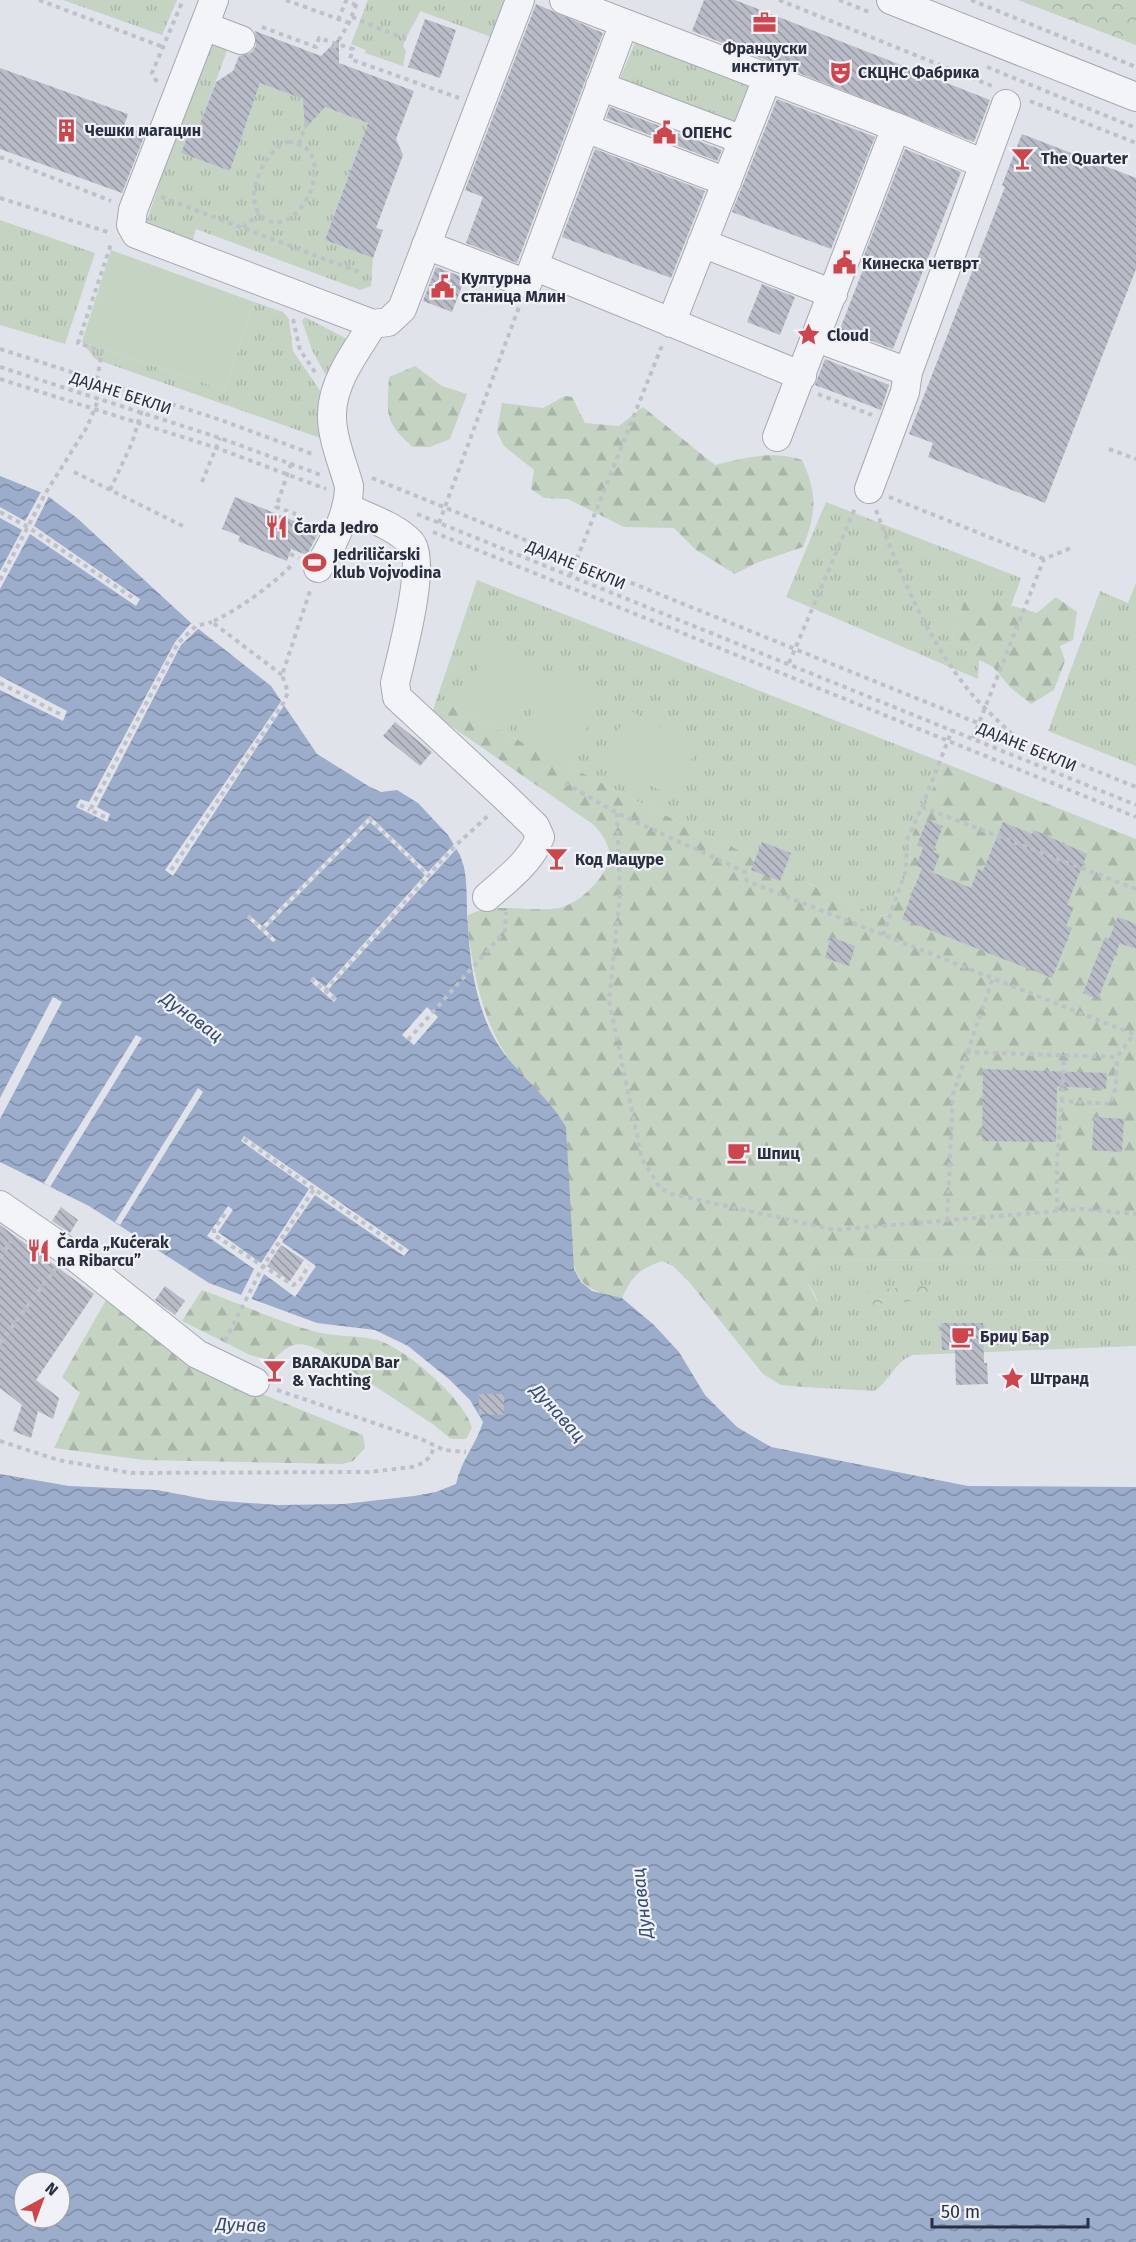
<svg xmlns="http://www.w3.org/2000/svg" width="1136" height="2242" font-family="'Fira Sans',sans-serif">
<defs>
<pattern id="grass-tufts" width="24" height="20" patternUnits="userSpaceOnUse" patternTransform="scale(1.5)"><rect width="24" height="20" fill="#c4d3c2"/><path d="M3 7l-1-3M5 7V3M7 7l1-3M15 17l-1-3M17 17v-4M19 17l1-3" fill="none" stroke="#a8b5a8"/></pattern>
<pattern id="forest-firs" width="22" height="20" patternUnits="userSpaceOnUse" patternTransform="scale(1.5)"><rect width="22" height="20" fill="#c4d3c2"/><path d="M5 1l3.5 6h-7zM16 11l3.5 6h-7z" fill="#a8b5a8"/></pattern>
<pattern id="park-crowns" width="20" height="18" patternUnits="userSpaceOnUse" patternTransform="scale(1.5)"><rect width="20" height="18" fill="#c4d3c2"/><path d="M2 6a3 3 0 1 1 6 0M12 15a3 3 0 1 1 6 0" fill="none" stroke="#a8b5a8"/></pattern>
<pattern id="water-waves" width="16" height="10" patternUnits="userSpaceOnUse" patternTransform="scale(1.5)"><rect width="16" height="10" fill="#9badca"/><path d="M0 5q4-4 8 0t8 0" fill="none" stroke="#7e8da6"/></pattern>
<pattern id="building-back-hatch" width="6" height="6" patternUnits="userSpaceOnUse" patternTransform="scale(1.5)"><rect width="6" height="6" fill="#b8bcc6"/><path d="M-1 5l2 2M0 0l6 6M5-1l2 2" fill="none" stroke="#9699a2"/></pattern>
</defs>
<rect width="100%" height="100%" fill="#e1e3ea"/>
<path fill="url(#grass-tufts)" d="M 63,0 L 177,0 L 162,35 Z
M 368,0 L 512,0 L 494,38 L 420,11 C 415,24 407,33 403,46 L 406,51 L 403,66 L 365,53 L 366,50 L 351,44 Z
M 208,40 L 228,48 L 198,129 L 191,127 L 181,153 L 230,171 L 260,83 L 368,123 L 325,240 L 373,258 L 371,286 L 360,290 L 196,229 L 192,243 L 145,226 Z
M 636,40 L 762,81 L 743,134 L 617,86 Z
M 0,220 L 95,253 L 65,344 L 0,325 Z
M 254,302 L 283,312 L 289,319 L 293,351 L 321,392 L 323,439 L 95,359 L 82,342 L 225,390 Z
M 305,317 L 347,339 L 328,374 L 325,374 L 312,350 L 302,321 Z
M 826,502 L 1021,578 L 1011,606 L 967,594 L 952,636 L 979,660 L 978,679 L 786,597 Z
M 477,580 L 944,763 L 911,838 L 909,869 L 890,914 L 877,916 L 656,811 L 437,698 Z
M 1136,583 L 1136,766 L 1048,731 L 1100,591 L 1128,603 Z
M 820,1259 L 1136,1261 L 1136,1346 L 913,1355 C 894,1361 890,1382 874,1391 L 805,1387 C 811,1359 820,1331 817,1302 C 816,1291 804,1283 806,1271 C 808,1264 814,1262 820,1259 Z"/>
<path fill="url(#forest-firs)" d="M 415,366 L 442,386 L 467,394 L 450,439 L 430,447 L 413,447 C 384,422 387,414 389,377 Z
M 565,396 L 572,397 L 585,423 L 619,426 L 643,407 L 715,465 C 744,458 773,450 802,460 C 817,492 817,513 803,547 L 756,563 L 735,574 L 696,550 L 674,528 L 624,527 L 568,499 L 544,498 L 531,489 L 534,470 L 504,446 L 497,432 L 502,403 L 543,408 Z
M 967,593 L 1037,613 L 1056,597 L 1077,612 L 1073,640 L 1060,646 L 1065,661 L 1054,690 L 1031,704 L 1011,688 L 993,667 L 979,660 L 952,636 Z
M 437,698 L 656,811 L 877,916 L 887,915 L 891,911 L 909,869 L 911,838 L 944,763 L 1136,839 L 1136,1261 L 820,1259 C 814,1262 808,1264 806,1271 C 804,1283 817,1295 818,1307 C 821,1333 811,1361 805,1387 L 781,1385 L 763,1374 L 690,1283 L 673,1266 L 662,1261 C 638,1270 633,1275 622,1298 C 592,1292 577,1287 571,1254 L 566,1127 C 554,1104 531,1088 515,1067 C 482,1025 474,976 467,924 L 468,915 C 497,901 529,913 559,908 C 579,904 606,878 609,858 C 611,846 602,834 594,825 L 432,713 Z
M 202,1290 C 239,1303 276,1321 313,1331 C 334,1337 357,1335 377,1340 C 405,1348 465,1399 472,1428 L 466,1439 L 451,1439 L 434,1425 L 320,1350 C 295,1339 290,1344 272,1361 L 250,1355 L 182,1321 Z
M 109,1295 L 215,1375 L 363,1435 L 365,1448 L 353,1461 L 342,1464 L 144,1460 L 54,1448 L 80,1393 L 62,1377 Z"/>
<path fill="url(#park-crowns)" d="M 1018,0 L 1136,0 L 1136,45 Z
M 935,1284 L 936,1299 L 867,1305 L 866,1291 Z"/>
<path fill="#c4d3c2" d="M 111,250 L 254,302 L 225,390 L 82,342 Z
M 494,639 L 544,666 L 507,733 L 458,707 Z
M 554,672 L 603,699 L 567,766 L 518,740 Z
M 629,710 L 698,747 L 671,796 L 603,760 Z"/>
<path fill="url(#water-waves)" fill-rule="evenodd" d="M 0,476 L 45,494 L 77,518 L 191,623 L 271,686 L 317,754 L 370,787 L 381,792 L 397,790 L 418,803 L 448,835 L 460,855 L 464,867 C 468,887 466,907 468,927 C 470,965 477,1013 499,1046 C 518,1075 551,1099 566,1127 L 574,1269 L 581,1282 L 592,1291 L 622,1298 L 654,1325 L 679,1352 L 705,1395 L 737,1427 L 771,1447 L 968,1486 L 1136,1487 L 1136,2242 L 0,2242 L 0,1474 L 69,1486 L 157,1490 L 209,1500 L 278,1505 L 344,1504 L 414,1496 L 436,1492 L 456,1484 C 461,1460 476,1445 483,1422 L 470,1400 L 450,1380 L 408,1346 L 375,1330 L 317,1323 L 209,1283 L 89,1206 L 0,1162 ZM 24,2182 L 60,2182 L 60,2218 L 24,2218 Z"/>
<path fill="#e1e3ea" d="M 41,492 L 49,496 L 34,526 L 140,599 L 136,606 L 30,534 L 0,589 L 0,571 L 22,530 L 0,518 L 0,507 L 25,521 Z
M 191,623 L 199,628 L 181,645 L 97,807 L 110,814 L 107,822 L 76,807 L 80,799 L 89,802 L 175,642 Z
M 0,676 L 67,711 L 63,721 L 0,690 Z
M 282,700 L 285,704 L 173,876 L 165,870 Z
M 370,816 L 428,872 L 456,842 L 459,846 L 328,990 L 337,998 L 334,1002 L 310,981 L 313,977 L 325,987 L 425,875 L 370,822 L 265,929 L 276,940 L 273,942 L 247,918 L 249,915 L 262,926 Z
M 53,997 L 62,1002 L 0,1119 L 0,1098 Z
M 427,1007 L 438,1017 L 414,1045 L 402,1035 Z
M 136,1035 L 142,1038 L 50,1187 L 44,1183 Z
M 198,1088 L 203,1092 L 120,1225 L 115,1222 Z
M 244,1136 L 409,1250 L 404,1256 L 315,1195 L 282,1242 L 316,1266 L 295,1297 L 264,1274 L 251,1300 L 241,1295 L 254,1269 L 207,1236 L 228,1206 L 233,1210 L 218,1232 L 261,1263 L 309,1189 L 241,1141 Z"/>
<path fill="url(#building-back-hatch)" d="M 704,0 L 735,0 L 990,100 L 974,142 L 692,31 Z
M 536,4 L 603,33 L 517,263 L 466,243 L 483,197 L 465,190 Z
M 425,19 L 456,30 L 440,78 L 408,67 Z
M 255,31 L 321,56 L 339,38 L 339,63 L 414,91 L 396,139 L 403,155 L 376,228 L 383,230 L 373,258 L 325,240 L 368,123 L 325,107 L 305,129 L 303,99 L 260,83 L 230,171 L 181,153 L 191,127 L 198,129 L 216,82 L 233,71 L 239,56 L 251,53 L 256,46 Z
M 0,68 L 128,114 L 124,126 L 145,134 L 122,193 L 0,149 Z
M 777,99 L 875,137 L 831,249 L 732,212 Z
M 610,107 L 722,150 L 717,161 L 606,118 Z
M 1022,134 L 1136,178 L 1136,269 L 1045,503 L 928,457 L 933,443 L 909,434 L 1005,187 L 1002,185 Z
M 595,149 L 705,191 L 671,278 L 562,237 Z
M 905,149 L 961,172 L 893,349 L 840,329 L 866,262 L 862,261 Z
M 436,267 L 465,278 L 452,312 L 423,301 Z
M 762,284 L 795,297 L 780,335 L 747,322 Z
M 825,359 L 889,385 L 881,410 L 815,385 Z
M 235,497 L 319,531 L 307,555 L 291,549 L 287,561 L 238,541 L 240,536 L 222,529 Z
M 395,722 L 432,752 L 420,766 L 383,736 Z
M 927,820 L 943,826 L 933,852 L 940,854 L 933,872 L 916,866 L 923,848 L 917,845 Z
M 1003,822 L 1032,834 L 1034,830 L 1087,854 L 1067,905 L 1074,907 L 1066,926 L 1072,928 L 1052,978 L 902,919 L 922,868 L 971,888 L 978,869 L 983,871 Z
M 762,842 L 791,853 L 780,881 L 751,870 Z
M 1118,917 L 1136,924 L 1136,949 L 1110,940 L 1120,943 L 1098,999 L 1083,993 L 1105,937 L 1109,939 Z
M 831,937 L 855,946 L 849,966 L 825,958 Z
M 983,1069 L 1107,1073 L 1106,1089 L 1057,1086 L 1056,1142 L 982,1141 Z
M 1094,1117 L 1124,1119 L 1122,1152 L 1092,1150 Z
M 61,1207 L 78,1220 L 70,1233 L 52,1221 Z
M 0,1225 L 94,1294 L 36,1380 L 59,1398 L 53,1419 L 38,1411 L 31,1438 L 13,1431 L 22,1405 L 0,1388 Z
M 281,1245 L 304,1260 L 290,1281 L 267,1266 Z
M 165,1286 L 185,1301 L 175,1315 L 155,1300 Z
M 941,1323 L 983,1323 L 984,1363 L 987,1363 L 988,1384 L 956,1385 L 955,1350 L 942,1350 Z
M 479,1394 L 504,1394 L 504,1415 L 479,1414 Z"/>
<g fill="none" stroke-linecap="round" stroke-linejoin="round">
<defs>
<path id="minor" d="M 214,0 L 133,210 L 131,225 L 136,234 L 373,324 L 388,322 L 402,309 L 520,0
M 564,0 L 624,23
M 891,0 L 1136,97
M 204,26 L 241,40
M 600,86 L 743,140
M 585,128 L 727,182
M 702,243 L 833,294
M 426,245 L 527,284 L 624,23 L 896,127 L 984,164
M 534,266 L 802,376
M 671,323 L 767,79
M 817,338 L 908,372
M 777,437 L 896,127
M 869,489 L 905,392 L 908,372 L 1006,104
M 346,507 C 366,517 396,526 411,543 C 427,563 401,657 395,683 L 397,697 L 505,797 L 535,826 L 540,837 C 531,862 506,880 487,897
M 318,568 C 333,544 349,514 349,486 C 343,464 331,436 332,413 C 333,380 357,350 373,324
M 0,1205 L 74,1256 L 197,1354 L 255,1382"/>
</defs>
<use href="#minor" stroke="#a6a9b4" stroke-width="30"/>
<path stroke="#bec1c8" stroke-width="4" stroke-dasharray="4.5 4.5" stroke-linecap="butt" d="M 39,0 L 163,47
M 286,0 L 349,23
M 779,0 L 992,86
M 839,0 L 869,12
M 971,0 L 1136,67
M 352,17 L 410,41
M 338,20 L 346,1 L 356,5
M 262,27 L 316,47 L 319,38 L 353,49 L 350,59 L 459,98
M 334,48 L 349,23 L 358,0
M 987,67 L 1136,128
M 157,82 L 152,73 L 183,0
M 1030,101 L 1136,143
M 288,142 C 343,146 302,238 267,220 C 238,206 264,148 288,142 Z
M 299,144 L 308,119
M 0,157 L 111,201
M 161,197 L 359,272
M 0,198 L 111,233
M 243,227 L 259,214
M 293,319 L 300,350 L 317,375
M 0,349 L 221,420 L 315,455
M 0,367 L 220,438 L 321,475
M 0,379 L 217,448 L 326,489
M 97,380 L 102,351 L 78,343 L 112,241
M 818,394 L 872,415
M 1109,449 L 1136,459
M 291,464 L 276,507 L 296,514
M 74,472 L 183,526
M 372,478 L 1136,787
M 202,482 L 220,438
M 110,490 L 132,443 L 146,396
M 889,497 L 1044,559
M 876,510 C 900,574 927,639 970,692 C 983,707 998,721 1012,734
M 0,512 L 28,527 L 136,600
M 417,514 L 1136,805
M 439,523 L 519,307
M 433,532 L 1136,817
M 290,554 L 299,558
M 570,576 L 663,343
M 0,580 L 45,494 L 87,427 L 99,398
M 789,663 L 856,506
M 282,675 L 212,622 C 241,608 271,586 294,563
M 0,683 L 60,714
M 973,738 L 1044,559 L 1071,548
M 565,783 L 617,813 L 745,872 L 747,881 L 1136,1035
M 80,805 L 90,810
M 922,807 L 952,730
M 617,813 L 620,895 L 609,1001 L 642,1159 L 660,1188 L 672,1194 L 835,1230 L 1080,1209 L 1136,1214
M 105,817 L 90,810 L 178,643 L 196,626 L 212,622
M 171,870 L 284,702 L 288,692 L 282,675 L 311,588
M 248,916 L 275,941
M 262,929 L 370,819 L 428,876
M 883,935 L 906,870 L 907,840 L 922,807 L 1136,889
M 311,979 L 336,1000
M 325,991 L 455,846 L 490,814
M 408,1040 L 505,931 L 506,912
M 966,1052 L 1117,1057 L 1134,1034
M 1062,1101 L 1064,1055
M 244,1139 L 314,1189
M 1057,1211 L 1057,1162 L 1062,1101 L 1111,1104 L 1116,1085 L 1117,1057
M 225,1214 L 214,1229 L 214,1235 L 293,1285 L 299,1282 L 309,1265
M 947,1221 L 953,1094 L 993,978
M 0,1258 L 11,1241
M 225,1341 L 262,1268 L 314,1189 L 403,1250
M 0,1343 L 55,1269
M 277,1390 L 421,1439 L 444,1450 L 466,1452
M 0,1441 L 58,1460 L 131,1473 L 369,1472 L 412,1467 L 423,1463 L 431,1456 L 434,1446"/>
<use href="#minor" stroke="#f3f4f8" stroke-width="28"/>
</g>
<defs>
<symbol id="office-bare" viewBox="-9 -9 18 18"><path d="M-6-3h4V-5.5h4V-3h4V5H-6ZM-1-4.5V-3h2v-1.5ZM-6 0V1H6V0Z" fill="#cf454c" stroke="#f0f2f7" stroke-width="2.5" paint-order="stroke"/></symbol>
<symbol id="theatre-bare" viewBox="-9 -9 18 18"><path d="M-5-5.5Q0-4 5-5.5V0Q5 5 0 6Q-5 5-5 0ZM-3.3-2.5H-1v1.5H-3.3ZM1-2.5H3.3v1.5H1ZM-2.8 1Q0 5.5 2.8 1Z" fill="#cf454c" stroke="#f0f2f7" stroke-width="2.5" paint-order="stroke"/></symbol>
<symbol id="building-bare" viewBox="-9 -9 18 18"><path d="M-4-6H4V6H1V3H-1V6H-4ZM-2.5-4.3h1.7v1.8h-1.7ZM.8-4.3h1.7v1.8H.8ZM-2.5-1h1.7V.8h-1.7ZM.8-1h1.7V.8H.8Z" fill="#cf454c" stroke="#f0f2f7" stroke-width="2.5" paint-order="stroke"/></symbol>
<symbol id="civic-bare" viewBox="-9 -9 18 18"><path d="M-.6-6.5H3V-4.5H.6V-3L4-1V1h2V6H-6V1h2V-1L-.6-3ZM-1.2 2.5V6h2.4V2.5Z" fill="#cf454c" stroke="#f0f2f7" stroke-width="2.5" paint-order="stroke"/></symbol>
<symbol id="bar-bare" viewBox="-9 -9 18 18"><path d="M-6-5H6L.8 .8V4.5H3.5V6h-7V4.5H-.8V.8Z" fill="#cf454c" stroke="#f0f2f7" stroke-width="2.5" paint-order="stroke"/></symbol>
<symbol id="sight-bare" viewBox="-9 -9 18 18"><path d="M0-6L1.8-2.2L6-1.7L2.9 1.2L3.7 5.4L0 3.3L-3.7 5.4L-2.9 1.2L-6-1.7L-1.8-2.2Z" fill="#cf454c" stroke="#f0f2f7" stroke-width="2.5" paint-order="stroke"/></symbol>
<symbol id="restaurant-bare" viewBox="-9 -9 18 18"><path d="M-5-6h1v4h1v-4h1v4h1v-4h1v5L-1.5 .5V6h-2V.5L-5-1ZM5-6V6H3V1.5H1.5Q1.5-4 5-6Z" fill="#cf454c" stroke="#f0f2f7" stroke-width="2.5" paint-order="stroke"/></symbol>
<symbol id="stadium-bare" viewBox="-9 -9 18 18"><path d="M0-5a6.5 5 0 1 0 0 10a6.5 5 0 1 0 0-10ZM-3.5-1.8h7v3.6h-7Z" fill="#cf454c" stroke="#f0f2f7" stroke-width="2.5" paint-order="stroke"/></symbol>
<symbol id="cafe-bare" viewBox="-9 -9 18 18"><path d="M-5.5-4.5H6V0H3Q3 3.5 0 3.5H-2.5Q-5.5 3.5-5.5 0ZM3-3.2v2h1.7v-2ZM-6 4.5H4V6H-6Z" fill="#cf454c" stroke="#f0f2f7" stroke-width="2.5" paint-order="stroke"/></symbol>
</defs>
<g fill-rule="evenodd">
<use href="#office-bare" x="748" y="6" width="33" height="33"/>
<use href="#theatre-bare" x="824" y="56" width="33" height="33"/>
<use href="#building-bare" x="50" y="114" width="33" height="33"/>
<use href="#civic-bare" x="648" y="116" width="33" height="33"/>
<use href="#bar-bare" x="1006" y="142" width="33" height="33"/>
<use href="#civic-bare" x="828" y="246" width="33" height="33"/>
<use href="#civic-bare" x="426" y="270" width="33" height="33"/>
<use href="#sight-bare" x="792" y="318" width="33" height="33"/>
<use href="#restaurant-bare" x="260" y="510" width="33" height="33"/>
<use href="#stadium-bare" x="298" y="546" width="33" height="33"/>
<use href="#bar-bare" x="540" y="842" width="33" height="33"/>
<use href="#cafe-bare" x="722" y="1136" width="33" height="33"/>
<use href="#restaurant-bare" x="22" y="1234" width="33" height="33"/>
<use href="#cafe-bare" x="946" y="1320" width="33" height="33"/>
<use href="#bar-bare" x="258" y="1354" width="33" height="33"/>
<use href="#sight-bare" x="996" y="1362" width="33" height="33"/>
</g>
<g text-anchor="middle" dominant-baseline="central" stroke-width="4.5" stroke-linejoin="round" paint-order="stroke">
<g font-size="16" font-weight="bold" fill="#292f41" stroke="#f0f2f7" text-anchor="start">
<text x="765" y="48" text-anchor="middle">Француски<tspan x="765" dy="18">институт</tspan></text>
<text x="858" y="72">СКЦНС Фабрика</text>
<text x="85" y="130">Чешки магацин</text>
<text x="682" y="132">ОПЕНС</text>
<text x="1041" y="158">The Quarter</text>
<text x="862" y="263">Кинеска четврт</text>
<text x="461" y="278">Културна<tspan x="461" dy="18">станица Млин</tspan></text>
<text x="827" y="335">Cloud</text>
<text x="294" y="527">Čarda Jedro</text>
<text x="333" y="554">Jedriličarski<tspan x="333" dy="18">klub Vojvodina</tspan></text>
<text x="575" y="859">Код Мацуре</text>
<text x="757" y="1153">Шпиц</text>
<text x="57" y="1242">Čarda „Kućerak<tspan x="57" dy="18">na Ribarcu”</tspan></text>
<text x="980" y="1336">Бриџ Бар</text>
<text x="292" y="1362">BARAKUDA Bar<tspan x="292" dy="18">&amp; Yachting</tspan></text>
<text x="1030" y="1378">Штранд</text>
</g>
<g font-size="16" fill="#292f41" stroke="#f0f2f7">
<text transform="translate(121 393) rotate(18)">ДАЈАНЕ БЕКЛИ</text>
<text transform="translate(576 565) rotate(22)">ДАЈАНЕ БЕКЛИ</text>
<text transform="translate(1027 747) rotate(22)">ДАЈАНЕ БЕКЛИ</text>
</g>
<g font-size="18" font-style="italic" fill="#334a76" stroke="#f0f2f7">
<text transform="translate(192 1017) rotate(36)">Дунавац</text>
<text transform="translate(558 1413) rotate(48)">Дунавац</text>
<text transform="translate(642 1903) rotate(-97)">Дунавац</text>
<text transform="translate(241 2225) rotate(2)">Дунав</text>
</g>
</g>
<g transform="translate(42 2200) rotate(41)"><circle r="28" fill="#f0f2f7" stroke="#a0a4ae" stroke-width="1.5"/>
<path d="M0-4.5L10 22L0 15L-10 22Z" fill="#cf454c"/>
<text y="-9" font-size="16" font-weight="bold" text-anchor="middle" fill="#292f41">N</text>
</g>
<path d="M932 2218v9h156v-9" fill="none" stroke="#292f41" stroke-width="3"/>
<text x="941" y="2218" font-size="18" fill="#292f41" stroke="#f0f2f7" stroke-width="4.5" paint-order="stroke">50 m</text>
</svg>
